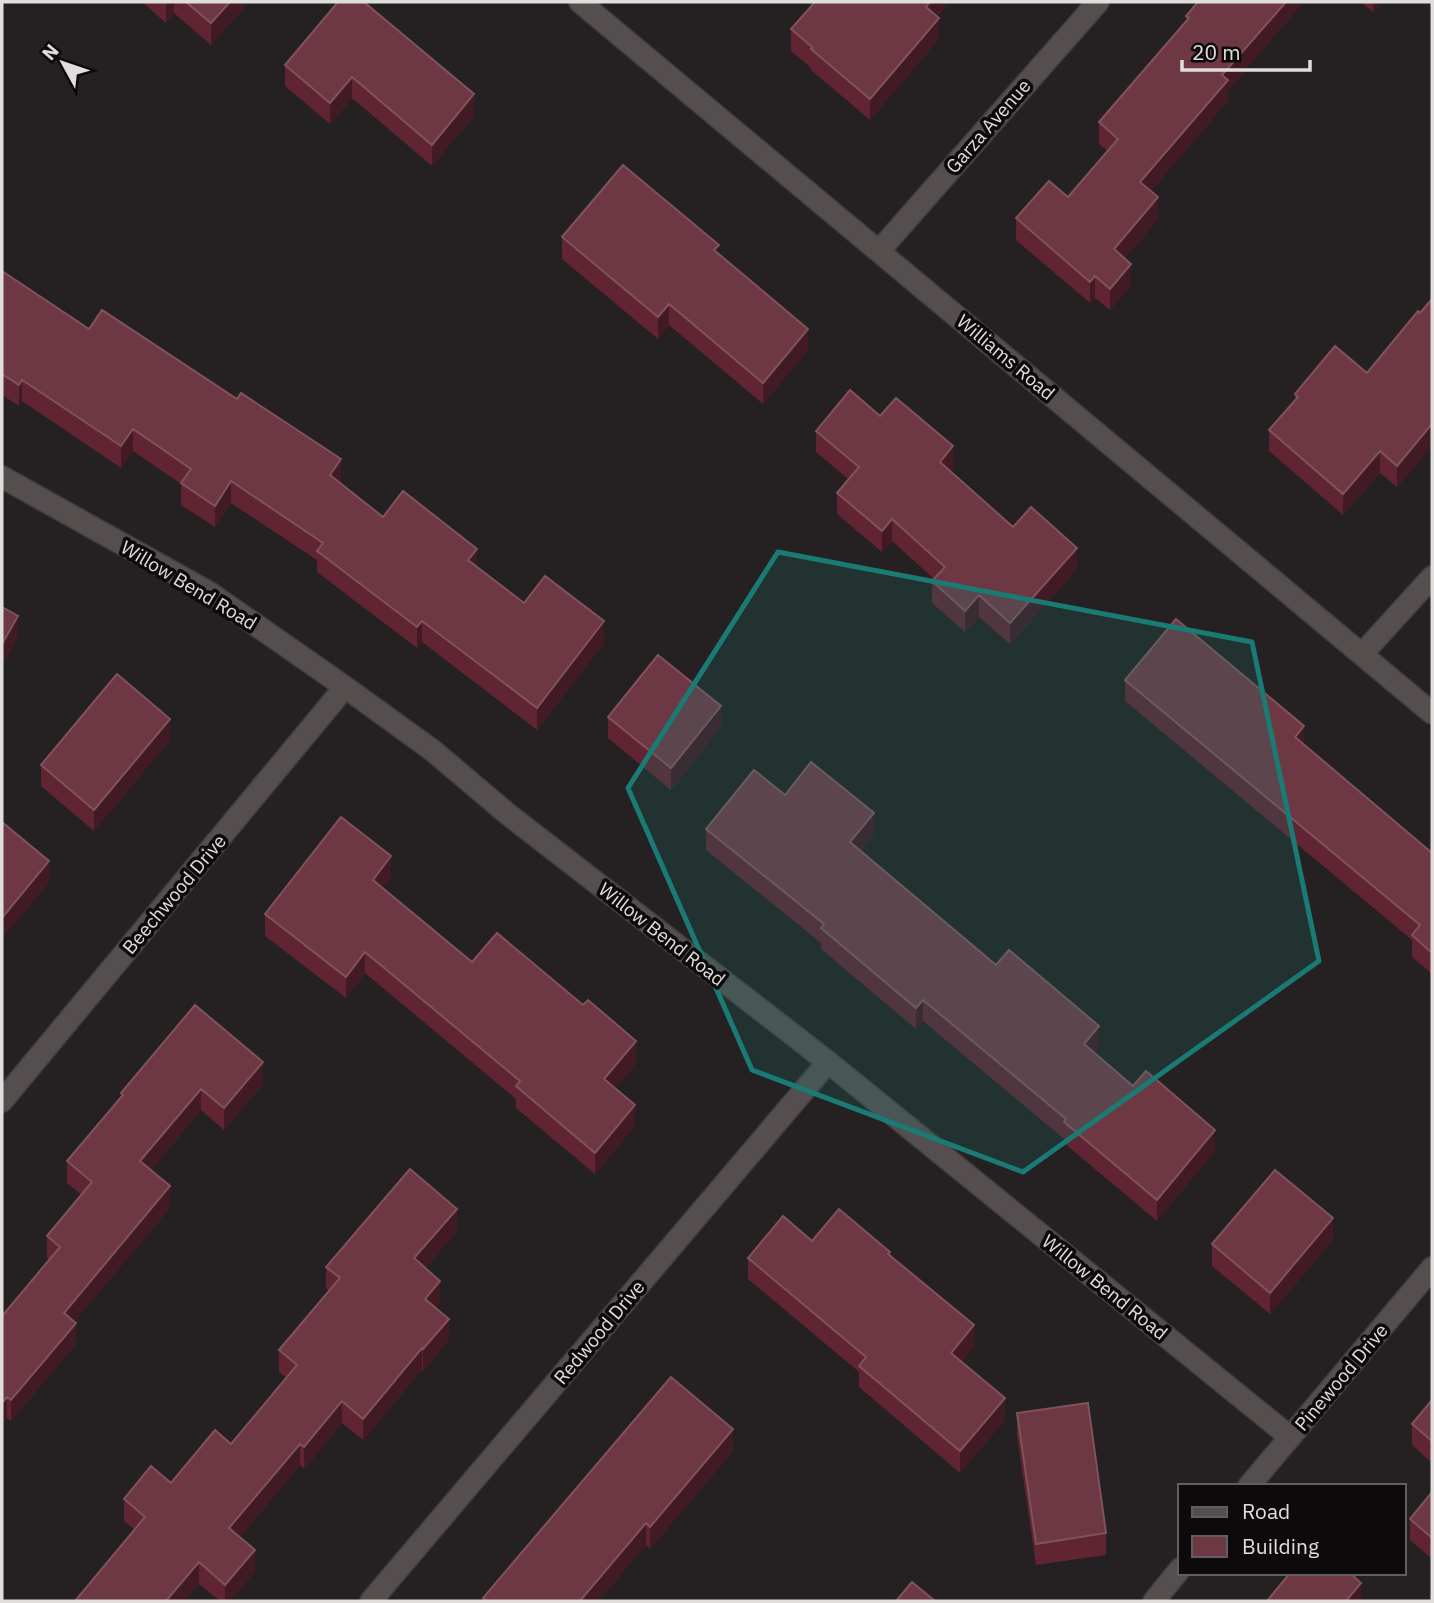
<svg xmlns="http://www.w3.org/2000/svg" width="1434" height="1603" font-family="'IBM Plex Sans',sans-serif">
<rect width="100%" height="100%" fill="#252021"/>
<g fill="none" stroke-linecap="round" stroke-linejoin="round">
<defs>
<path id="minor" d="M 580,2 L 1432,713
M 879,251 L 1098,2
M 2,477 L 210,593 L 345,687 L 432,750 L 509,815 L 828,1062 L 1290,1437
M 1362,654 L 1432,577
M 2,1101 L 345,687
M 1249,1486 L 1432,1268
M 371,1601 L 828,1062
M 1154,1601 L 1180,1569"/>
</defs>
<use href="#minor" stroke="#403d3d" stroke-width="24"/>
<use href="#minor" stroke="#544e4f" stroke-width="21"/>
</g>
<path fill="#602432" d="M 142,2 L 249,2 L 211,45 L 174,13 L 166,23 Z
M 338,2 L 474,116 L 432,166 L 352,98 L 330,124 L 285,86 L 285,65 Z
M 815,2 L 949,2 L 937,16 L 939,39 L 870,120 L 811,70 L 811,68 L 791,51 L 791,29 Z
M 1198,2 L 1228,91 L 1228,101 L 1151,191 L 1158,219 L 1125,258 L 1131,285 L 1110,310 L 1095,298 L 1090,303 L 1016,240 L 1016,218 L 1068,197 L 1108,151 L 1099,144 L 1099,122 L 1186,22 L 1186,16 Z
M 1361,2 L 1382,2 L 1373,12 Z
M 562,237 L 719,253 L 808,350 L 763,404 L 669,325 L 658,339 L 562,259 Z
M 2,271 L 89,329 L 341,481 L 340,483 L 383,517 L 477,567 L 524,603 L 604,643 L 537,730 L 422,642 L 417,648 L 317,572 L 317,560 L 231,503 L 215,527 L 181,505 L 181,484 L 133,451 L 121,468 L 22,401 L 19,406 L 2,395 Z
M 1432,299 L 1432,446 L 1397,487 L 1380,473 L 1343,515 L 1269,451 L 1269,430 L 1295,400 L 1295,394 L 1367,373 Z
M 880,416 L 953,468 L 950,471 L 1013,527 L 1077,569 L 1010,644 L 979,617 L 965,632 L 932,603 L 932,581 L 934,579 L 892,541 L 882,552 L 837,514 L 837,493 L 848,479 L 816,452 L 816,431 Z
M 1125,680 L 1304,745 L 1432,853 L 1432,974 L 1412,957 L 1412,940 L 1125,701 Z
M 608,717 L 721,727 L 671,790 L 608,738 Z
M 170,740 L 94,831 L 41,786 L 41,765 Z
M 785,795 L 874,834 L 861,851 L 996,965 L 1099,1047 L 1094,1053 L 1215,1151 L 1157,1221 L 1064,1143 L 1064,1139 L 923,1021 L 916,1029 L 821,949 L 821,943 L 706,850 L 706,829 Z
M 391,877 L 383,888 L 472,962 L 636,1063 L 615,1088 L 635,1126 L 595,1174 L 516,1108 L 516,1099 L 365,973 L 346,998 L 265,936 L 265,914 Z
M 263,1084 L 224,1130 L 201,1110 L 151,1170 L 170,1208 L 74,1322 L 76,1344 L 11,1421 L 7,1418 L 2,1316 L 49,1260 L 47,1258 L 47,1236 L 82,1195 L 67,1183 L 67,1161 L 121,1098 L 121,1093 Z
M 457,1231 L 425,1268 L 440,1302 L 436,1307 L 449,1340 L 423,1371 L 422,1370 L 363,1440 L 342,1423 L 304,1469 L 300,1465 L 240,1537 L 255,1571 L 230,1601 L 220,1601 L 199,1584 L 184,1601 L 75,1601 L 135,1530 L 124,1521 L 124,1499 L 171,1483 L 231,1444 L 287,1378 L 279,1372 L 279,1350 L 329,1291 L 326,1288 L 326,1267 Z
M 1333,1240 L 1270,1314 L 1212,1266 L 1212,1244 Z
M 812,1241 L 890,1255 L 974,1347 L 961,1362 L 1005,1420 L 960,1473 L 859,1387 L 859,1372 L 748,1279 L 748,1258 Z
M 1432,1400 L 1432,1463 L 1412,1445 L 1412,1424 Z
M 1017,1413 L 1106,1533 L 1106,1555 L 1036,1565 L 1017,1435 Z
M 733,1451 L 650,1549 L 646,1545 L 598,1601 L 483,1601 L 483,1598 Z
M 1432,1492 L 1432,1559 L 1410,1540 L 1410,1519 Z"/>
<path fill="#421a23" d="M 166,2 L 174,2 L 174,13 L 166,23 Z
M 230,2 L 249,2 L 211,45 L 211,23 Z
M 930,2 L 949,2 L 926,28 L 926,7 Z
M 1286,2 L 1304,2 L 1228,91 L 1228,101 L 1140,204 L 1140,182 L 1222,75 Z
M 1373,2 L 1382,2 L 1373,12 Z
M 939,18 L 939,39 L 870,120 L 870,99 Z
M 352,77 L 352,98 L 330,124 L 330,103 Z
M 474,94 L 474,116 L 432,166 L 432,145 Z
M 1158,197 L 1158,219 L 1114,271 L 1114,249 Z
M 1131,264 L 1131,285 L 1110,310 L 1110,289 Z
M 1095,276 L 1095,298 L 1090,303 L 1090,282 Z
M 669,304 L 669,325 L 658,339 L 658,317 Z
M 808,329 L 808,350 L 763,404 L 763,383 Z
M 22,380 L 22,401 L 19,406 L 19,385 Z
M 1432,424 L 1432,446 L 1397,487 L 1397,466 Z
M 133,429 L 133,451 L 121,468 L 121,446 Z
M 953,446 L 953,468 L 940,483 L 940,462 Z
M 1380,451 L 1380,473 L 1343,515 L 1343,494 Z
M 341,459 L 341,481 L 330,497 L 330,475 Z
M 231,481 L 231,503 L 215,527 L 215,506 Z
M 892,519 L 892,541 L 882,552 L 882,531 Z
M 1077,548 L 1077,569 L 1010,644 L 1010,623 Z
M 477,549 L 477,570 L 468,560 Z
M 979,595 L 979,617 L 965,632 L 965,611 Z
M 18,616 L 18,637 L 2,666 L 2,644 Z
M 422,621 L 422,642 L 417,648 L 417,627 Z
M 604,621 L 604,643 L 537,730 L 537,708 Z
M 721,706 L 721,727 L 671,790 L 671,768 Z
M 170,719 L 170,740 L 94,831 L 94,810 Z
M 1304,726 L 1304,748 L 1295,737 Z
M 874,813 L 874,834 L 850,864 L 850,842 Z
M 391,856 L 391,877 L 373,901 L 373,880 Z
M 49,861 L 49,883 L 2,939 L 2,918 Z
M 365,952 L 365,973 L 346,998 L 346,977 Z
M 923,1000 L 923,1021 L 916,1029 L 916,1008 Z
M 1099,1026 L 1099,1047 L 1084,1066 L 1084,1044 Z
M 636,1041 L 636,1063 L 604,1101 L 604,1079 Z
M 263,1062 L 263,1084 L 224,1130 L 224,1108 Z
M 201,1089 L 201,1110 L 140,1183 L 140,1161 Z
M 635,1105 L 635,1126 L 595,1174 L 595,1153 Z
M 1215,1130 L 1215,1151 L 1157,1221 L 1157,1200 Z
M 170,1186 L 170,1208 L 64,1334 L 64,1313 Z
M 457,1209 L 457,1231 L 414,1280 L 414,1258 Z
M 1333,1218 L 1333,1240 L 1270,1314 L 1270,1293 Z
M 440,1281 L 440,1302 L 425,1320 L 425,1299 Z
M 449,1319 L 449,1340 L 423,1371 L 423,1349 Z
M 76,1323 L 76,1344 L 11,1421 L 11,1400 Z
M 974,1325 L 974,1347 L 951,1374 L 951,1353 Z
M 422,1348 L 422,1370 L 363,1440 L 363,1419 Z
M 7,1397 L 7,1418 L 2,1425 L 2,1403 Z
M 1005,1398 L 1005,1420 L 960,1473 L 960,1451 Z
M 342,1401 L 342,1423 L 304,1469 L 304,1447 Z
M 733,1429 L 733,1451 L 650,1549 L 650,1527 Z
M 300,1444 L 300,1465 L 229,1550 L 229,1528 Z
M 646,1523 L 646,1545 L 598,1601 L 580,1601 Z
M 255,1550 L 255,1571 L 230,1601 L 225,1601 L 225,1585 Z
M 199,1562 L 199,1584 L 184,1601 L 166,1601 Z
M 1361,1583 L 1361,1601 L 1346,1601 Z"/>
<path fill="#6d3844" stroke="#7f525c" stroke-width="2" d="M 186,2 L 230,2 L 211,23 Z
M 338,2 L 364,2 L 474,94 L 432,145 L 352,77 L 330,103 L 285,65 Z
M 815,2 L 930,2 L 926,7 L 939,18 L 870,99 L 811,49 L 812,47 L 791,29 Z
M 1198,2 L 1286,2 L 1222,75 L 1228,80 L 1140,182 L 1158,197 L 1114,249 L 1131,264 L 1110,289 L 1095,276 L 1090,282 L 1016,218 L 1049,181 L 1068,197 L 1118,139 L 1099,122 L 1189,18 L 1186,16 Z
M 623,165 L 719,245 L 714,250 L 808,329 L 763,383 L 669,304 L 658,317 L 562,237 Z
M 2,271 L 89,329 L 102,310 L 237,399 L 241,393 L 341,459 L 330,475 L 383,517 L 403,491 L 477,549 L 468,560 L 524,603 L 545,576 L 604,621 L 537,708 L 422,621 L 417,627 L 317,551 L 323,543 L 231,481 L 215,506 L 181,483 L 191,469 L 133,429 L 121,446 L 22,380 L 19,385 L 2,374 Z
M 1432,299 L 1432,424 L 1397,466 L 1380,451 L 1343,494 L 1269,430 L 1298,397 L 1295,394 L 1335,346 L 1367,373 L 1418,311 L 1420,313 Z
M 850,390 L 880,416 L 896,398 L 953,446 L 940,462 L 1013,527 L 1031,507 L 1077,548 L 1010,623 L 979,595 L 965,611 L 932,581 L 945,567 L 892,519 L 882,531 L 837,493 L 859,467 L 816,431 Z
M 2,607 L 18,616 L 2,644 Z
M 1176,619 L 1304,726 L 1295,737 L 1432,853 L 1432,953 L 1412,935 L 1420,925 L 1125,680 Z
M 658,655 L 721,706 L 671,768 L 608,717 Z
M 117,674 L 170,719 L 94,810 L 41,765 Z
M 811,762 L 874,813 L 850,842 L 996,965 L 1009,950 L 1099,1026 L 1084,1044 L 1133,1086 L 1146,1071 L 1215,1130 L 1157,1200 L 1064,1122 L 1066,1119 L 923,1000 L 916,1008 L 821,928 L 824,924 L 706,829 L 754,770 L 785,795 Z
M 341,817 L 391,856 L 373,880 L 472,962 L 497,933 L 583,1005 L 588,1000 L 636,1041 L 604,1079 L 635,1105 L 595,1153 L 516,1086 L 520,1081 L 365,952 L 346,977 L 265,914 Z
M 2,822 L 49,861 L 2,918 Z
M 195,1005 L 263,1062 L 224,1108 L 201,1089 L 140,1161 L 170,1186 L 64,1313 L 76,1323 L 11,1400 L 7,1397 L 2,1403 L 2,1316 L 60,1247 L 47,1236 L 92,1182 L 67,1161 L 123,1095 L 121,1093 Z
M 410,1169 L 457,1209 L 414,1258 L 440,1281 L 425,1299 L 449,1319 L 423,1349 L 422,1348 L 363,1419 L 342,1401 L 304,1447 L 300,1444 L 229,1528 L 255,1550 L 225,1585 L 199,1562 L 166,1601 L 75,1601 L 145,1517 L 124,1499 L 151,1466 L 171,1483 L 215,1430 L 231,1444 L 297,1365 L 279,1350 L 340,1278 L 326,1267 Z
M 1275,1170 L 1333,1218 L 1270,1293 L 1212,1244 Z
M 839,1209 L 890,1252 L 888,1254 L 974,1325 L 951,1353 L 1005,1398 L 960,1451 L 859,1366 L 866,1357 L 748,1258 L 783,1216 L 812,1241 Z
M 671,1377 L 733,1429 L 650,1527 L 646,1523 L 580,1601 L 487,1601 L 483,1598 Z
M 1432,1400 L 1432,1441 L 1412,1424 Z
M 1088,1403 L 1106,1533 L 1036,1544 L 1017,1413 Z
M 1432,1492 L 1432,1538 L 1410,1519 Z
M 1290,1573 L 1350,1573 L 1361,1583 L 1346,1601 L 1267,1601 Z
M 912,1582 L 935,1601 L 896,1601 Z"/>
<path fill="#197b74" fill-opacity="0.2" stroke="#197b74" stroke-width="5" stroke-linejoin="round" d="M 778,552 L 1252,642 L 1319,961 L 1023,1172 L 752,1070 L 628,788 Z"/>
<g text-anchor="middle" dominant-baseline="central" stroke-width="7" stroke-linejoin="round" paint-order="stroke">
<g font-size="19" fill="#e0dddd" stroke="#0d0a0b">
<text transform="translate(988 126) rotate(-49)">Garza Avenue</text>
<text transform="translate(1006 357) rotate(40)">Williams Road</text>
<text transform="translate(189 585) rotate(31)">Willow Bend Road</text>
<text transform="translate(174 894) rotate(-50)">Beechwood Drive</text>
<text transform="translate(662 934) rotate(38)">Willow Bend Road</text>
<text transform="translate(1105 1287) rotate(39)">Willow Bend Road</text>
<text transform="translate(599 1332) rotate(-50)">Redwood Drive</text>
<text transform="translate(1341 1377) rotate(-50)">Pinewood Drive</text>
</g>
</g>
<rect width="1434" height="1603" fill="none" stroke="#e0dddd" stroke-width="7"/>
<rect x="1178" y="1484" width="228" height="91" fill="#0d0a0b" stroke="#615e5f" stroke-width="2"/>
<rect x="1192" y="1507" width="35" height="10" fill="#544e4f" stroke="#615e5f" stroke-width="2"/>
<text x="1242" y="1519" font-size="21" fill="#e0dddd">Road</text>
<rect x="1192" y="1536" width="35" height="21" fill="#6d3844" stroke="#615e5f" stroke-width="2"/>
<text x="1242" y="1554" font-size="21" fill="#e0dddd">Building</text>
<g transform="translate(63 63) rotate(310)" stroke="#0d0a0b" stroke-width="5" paint-order="stroke">
<path d="M0-5L12 26L0 18L-12 26Z" fill="#e0dddd"/>
<text y="-10" font-size="19" font-weight="bold" text-anchor="middle" fill="#e0dddd">N</text>
</g>
<path d="M1182 60v10h128v-10" fill="none" stroke="#e0dddd" stroke-width="3.5"/>
<text x="1192" y="60" font-size="21" fill="#e0dddd" stroke="#0d0a0b" stroke-width="5" paint-order="stroke">20 m</text>
</svg>
